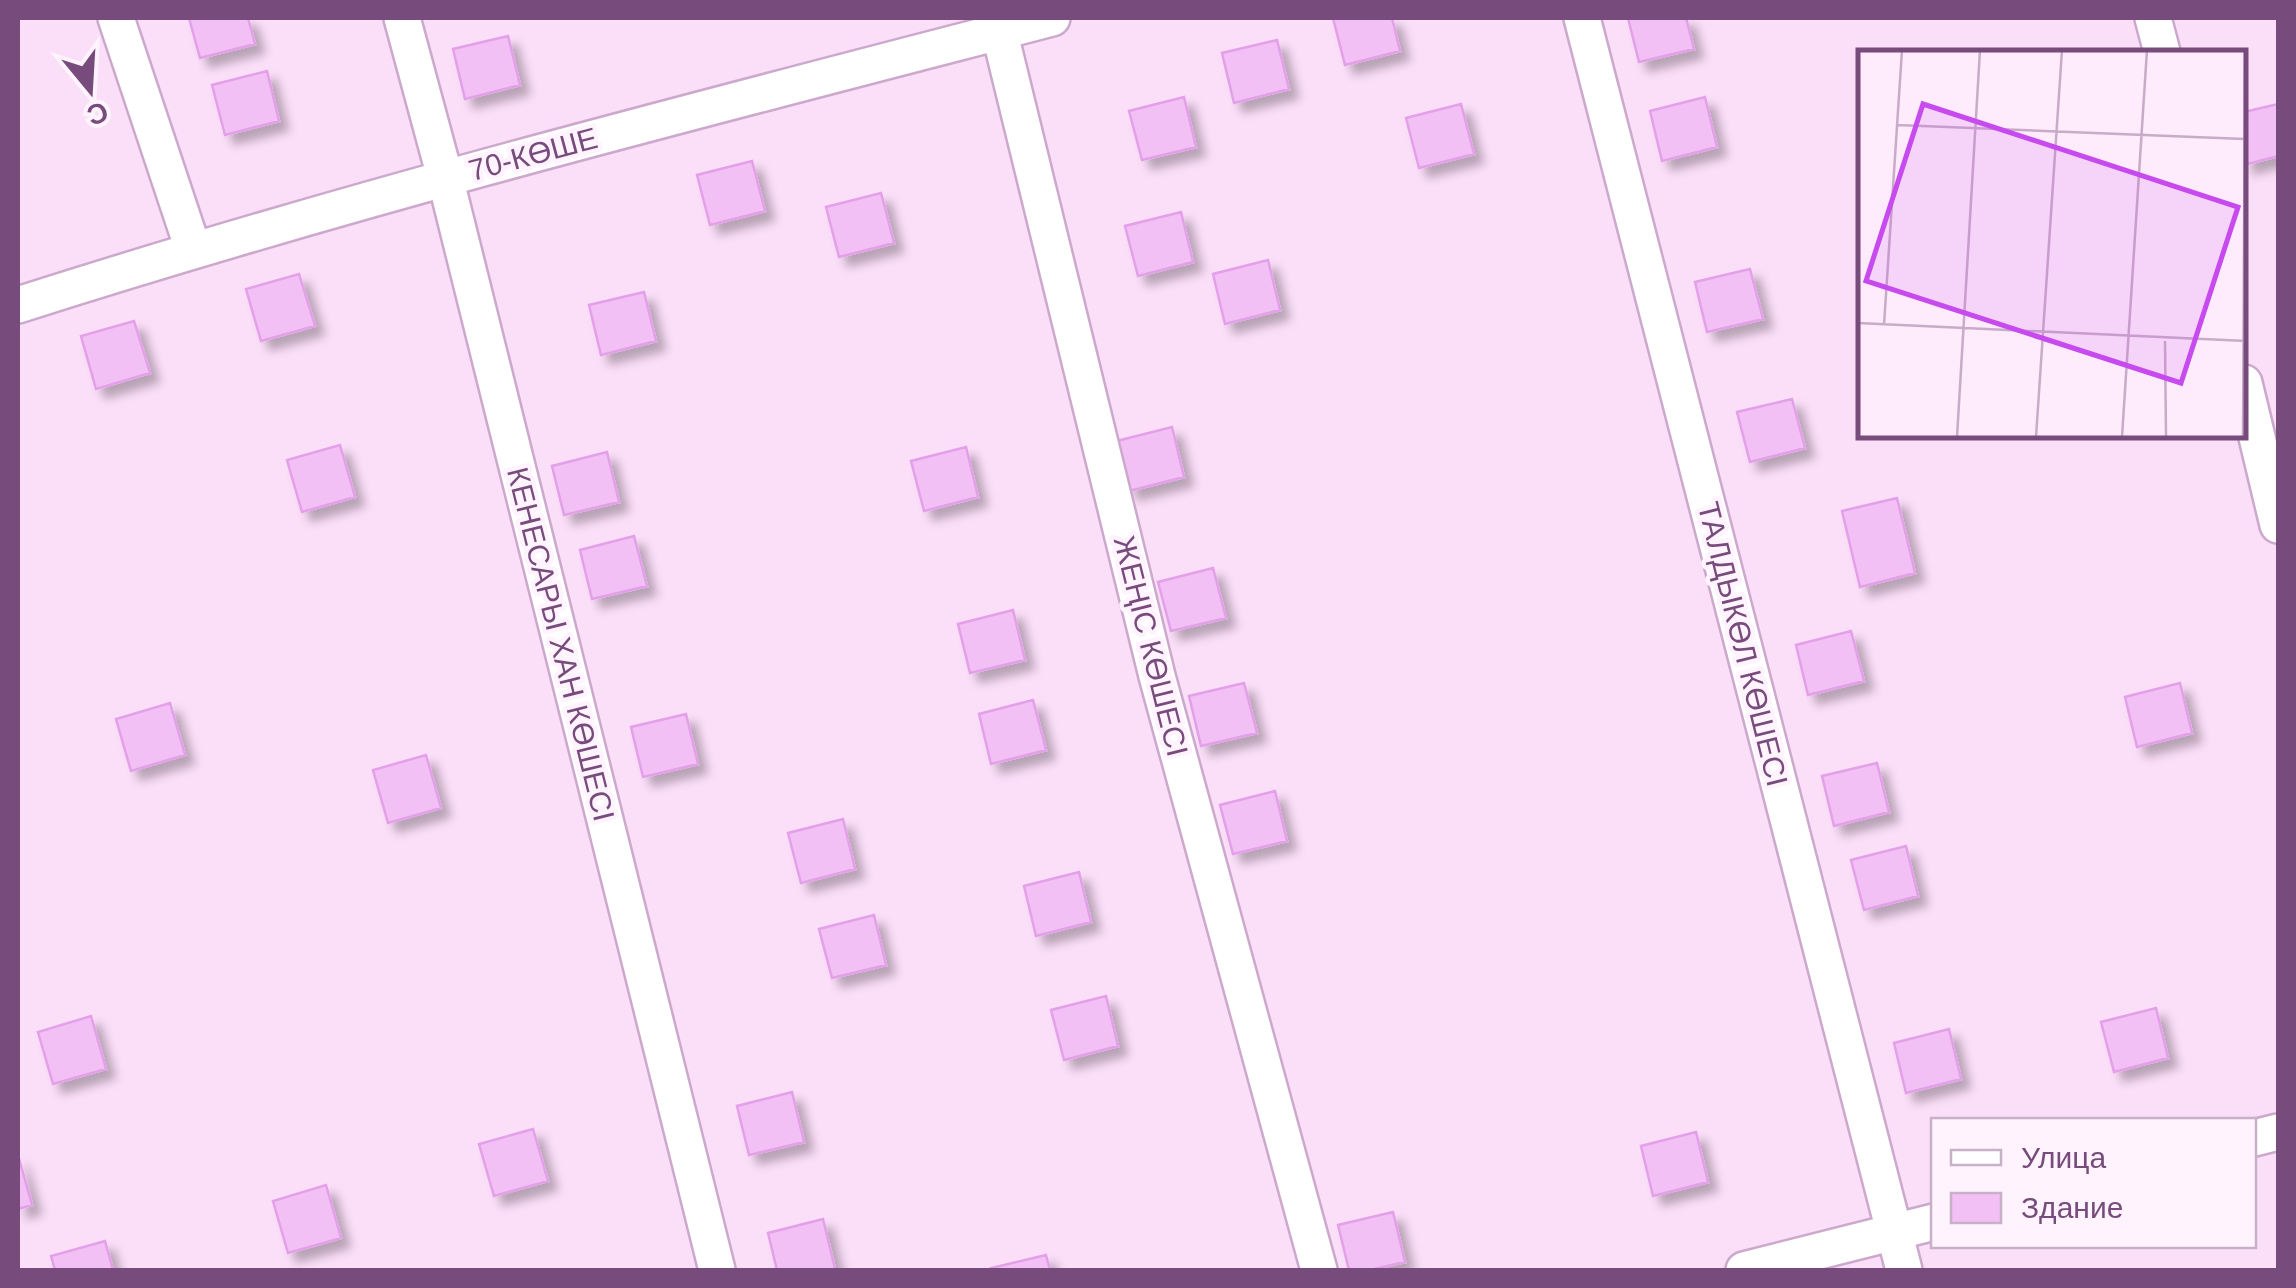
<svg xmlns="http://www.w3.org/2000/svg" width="2296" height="1288" font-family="Arial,sans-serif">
<defs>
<filter id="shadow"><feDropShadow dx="9" dy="9" stdDeviation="5" flood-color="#0004"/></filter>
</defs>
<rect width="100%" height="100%" fill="#feebfb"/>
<path fill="#fbdef8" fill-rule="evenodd" d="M 18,18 L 2278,18 L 2278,1270 L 18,1270 ZM 1861,52 L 2244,52 L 2244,435 L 1861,435 ZM 1934,1120 L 2254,1120 L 2254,1246 L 1934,1246 Z"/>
<path fill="#f2c0f5" stroke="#e3a0e9" stroke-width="2.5" filter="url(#shadow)" d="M 189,18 L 248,18 L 255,44 L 200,58 Z
M 1333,18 L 1392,18 L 1400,51 L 1345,65 Z
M 1628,18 L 1686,18 L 1694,49 L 1639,62 Z
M 508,36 L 520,85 L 465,99 L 453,49 Z
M 1277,40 L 1289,89 L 1234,103 L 1222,53 Z
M 267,71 L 279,121 L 225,135 L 212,85 Z
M 1184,97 L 1196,147 L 1142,160 L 1129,111 Z
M 1705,97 L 1717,147 L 1662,161 L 1650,111 Z
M 1461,104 L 1474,154 L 1419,168 L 1406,118 Z
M 2278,104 L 2278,156 L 2244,165 L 2244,112 Z
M 752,161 L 765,211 L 710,225 L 697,175 Z
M 881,193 L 894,243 L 839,257 L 826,207 Z
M 1181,212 L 1193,262 L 1138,276 L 1125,226 Z
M 1268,260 L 1280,310 L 1225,324 L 1213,274 Z
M 1750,269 L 1763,319 L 1707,332 L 1695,282 Z
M 299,274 L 315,326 L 261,341 L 246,289 Z
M 644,292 L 656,341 L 601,355 L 589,305 Z
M 134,321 L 150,373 L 96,389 L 81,336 Z
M 1792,399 L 1805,448 L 1750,462 L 1737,412 Z
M 1172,427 L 1184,477 L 1129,491 L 1117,441 Z
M 340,445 L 355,497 L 302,512 L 287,460 Z
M 966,447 L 978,497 L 924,511 L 911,461 Z
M 607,452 L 619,502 L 564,515 L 552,466 Z
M 1897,498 L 1915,573 L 1860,587 L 1842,511 Z
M 634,536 L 647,586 L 592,599 L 580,550 Z
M 1213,568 L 1226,618 L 1171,631 L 1158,582 Z
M 1013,610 L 1025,660 L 970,673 L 958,624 Z
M 1851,631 L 1864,681 L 1808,695 L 1796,645 Z
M 1244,683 L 1257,733 L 1201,746 L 1189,696 Z
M 2180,683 L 2192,733 L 2137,747 L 2125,697 Z
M 1033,700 L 1046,750 L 991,764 L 979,714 Z
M 170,703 L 185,755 L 131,771 L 116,719 Z
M 686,714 L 698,764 L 643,777 L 631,727 Z
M 426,755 L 441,808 L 388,823 L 373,770 Z
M 1877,763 L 1889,812 L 1834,826 L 1822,776 Z
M 1275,791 L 1287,841 L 1233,854 L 1220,805 Z
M 843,819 L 855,869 L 801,883 L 788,833 Z
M 1906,846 L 1918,896 L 1864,910 L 1851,860 Z
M 1079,872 L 1091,922 L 1036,936 L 1024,886 Z
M 874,915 L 886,965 L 832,978 L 819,929 Z
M 1106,996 L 1118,1046 L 1064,1060 L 1051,1010 Z
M 2156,1008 L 2168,1058 L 2114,1072 L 2101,1022 Z
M 91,1016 L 106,1069 L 53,1084 L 38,1032 Z
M 1949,1029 L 1961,1079 L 1906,1093 L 1894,1043 Z
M 792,1092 L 804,1142 L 749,1155 L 737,1106 Z
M 533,1129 L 548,1181 L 494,1196 L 479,1144 Z
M 1696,1132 L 1708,1182 L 1653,1196 L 1641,1146 Z
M 18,1155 L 32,1205 L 18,1209 Z
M 326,1185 L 341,1238 L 288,1253 L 273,1201 Z
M 1393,1212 L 1405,1262 L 1370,1270 L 1349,1270 L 1338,1225 Z
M 823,1219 L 835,1269 L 777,1270 L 768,1233 Z
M 105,1241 L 113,1270 L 55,1270 L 51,1256 Z
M 1046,1255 L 1050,1270 L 992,1270 L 991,1268 Z"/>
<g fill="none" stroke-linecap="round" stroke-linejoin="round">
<defs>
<path id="minor" d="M 116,18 L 193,249
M 402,18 L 445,177 L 717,1270
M 996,18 L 1157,676 L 1319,1270
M 1582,18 L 1904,1270
M 2153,18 L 2162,52
M 18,305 C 359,196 706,108 1052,18
M 2244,383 L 2278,525
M 2254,1138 L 2278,1132
M 1744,1270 L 1934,1222"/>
</defs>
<use href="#minor" stroke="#cca9cc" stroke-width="40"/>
<use href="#minor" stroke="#fff" stroke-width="35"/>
</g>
<g text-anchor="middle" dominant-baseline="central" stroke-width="9" stroke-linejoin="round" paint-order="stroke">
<g font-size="30" fill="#774b7c" stroke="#fff3fd">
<text transform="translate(533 154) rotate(-15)">70-КӨШЕ</text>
<text transform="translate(561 644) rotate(76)">КЕНЕСАРЫ ХАН КӨШЕСІ</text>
<text transform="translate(1743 644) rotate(76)">ТАЛДЫКӨЛ КӨШЕСІ</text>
<text transform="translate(1151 646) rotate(76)">ЖЕҢІС КӨШЕСІ</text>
</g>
</g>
<g transform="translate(1858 50)">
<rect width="388" height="388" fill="#feebfb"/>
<path fill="none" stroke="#c8abc8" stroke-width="2.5" d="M 39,75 L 386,89M 0,273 L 388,291M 26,275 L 44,0M 307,291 L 308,387M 99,387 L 122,0M 178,387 L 204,0M 264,387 L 289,0M 385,387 L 387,0"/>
<path fill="#c64aee" fill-opacity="0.15" stroke="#c64aee" stroke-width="5" d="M 65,54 L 380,157 L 323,333 L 8,231 Z"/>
<rect width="388" height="388" fill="none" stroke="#774b7c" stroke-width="5"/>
</g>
<rect width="2296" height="1288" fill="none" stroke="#774b7c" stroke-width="40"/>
<rect x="1931" y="1118" width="325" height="130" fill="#fff3fd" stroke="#c9b0c9" stroke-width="2.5"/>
<rect x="1951" y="1150" width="50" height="15" fill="#ffffff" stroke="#c9b0c9" stroke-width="2.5"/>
<text x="2021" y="1168" font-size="30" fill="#774b7c">Улица</text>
<rect x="1951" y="1193" width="50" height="30" fill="#f2c0f5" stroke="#c9b0c9" stroke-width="2.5"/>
<text x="2021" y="1218" font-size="30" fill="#774b7c">Здание</text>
<g transform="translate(90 90) rotate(162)" stroke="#fff3fd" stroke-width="8" paint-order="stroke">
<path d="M0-8L18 38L0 25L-18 38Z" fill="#774b7c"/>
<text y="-15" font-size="28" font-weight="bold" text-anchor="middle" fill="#774b7c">С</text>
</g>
</svg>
